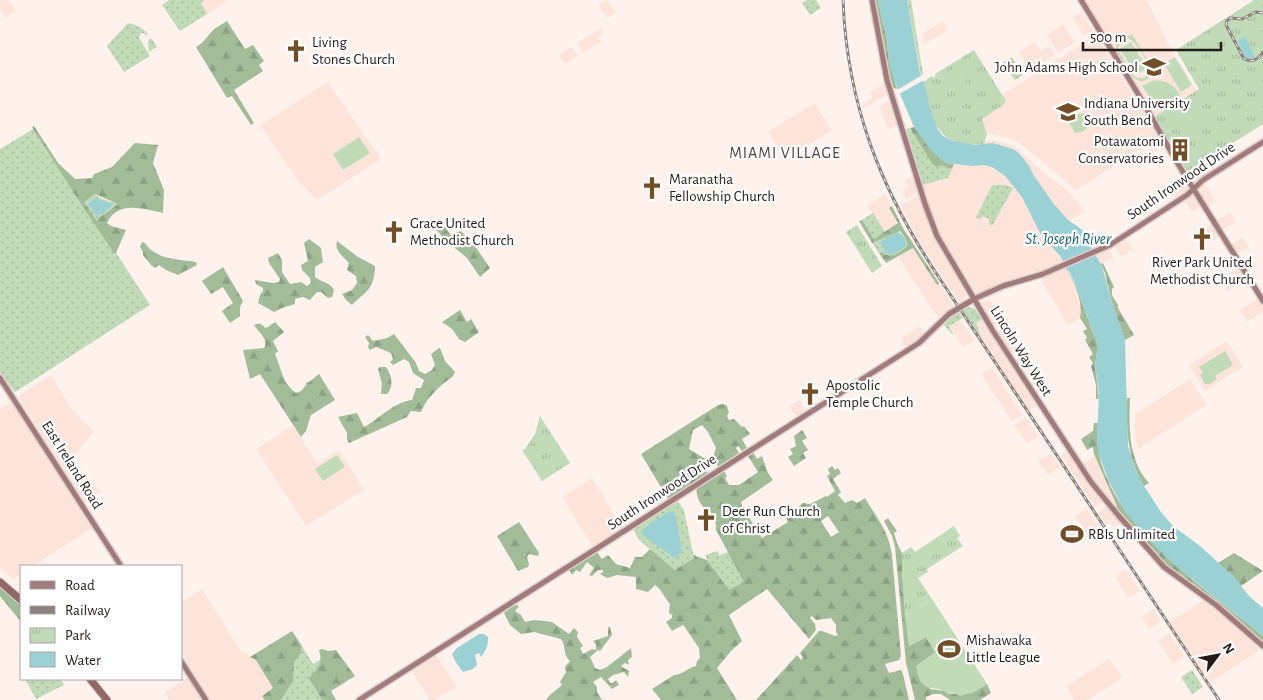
<svg xmlns="http://www.w3.org/2000/svg" width="1263" height="700" font-family="'Alegreya Sans',sans-serif">
<defs>
<pattern id="grass-dots" width="8" height="8" patternUnits="userSpaceOnUse" patternTransform="scale(1.25)"><rect width="8" height="8" fill="#c1dbb9"/><path d="M2 2h.1M6 6h.1" fill="none" stroke="#a6bb9e" stroke-width="1.8" stroke-linecap="round"/></pattern>
<pattern id="forest-firs" width="22" height="20" patternUnits="userSpaceOnUse" patternTransform="scale(1.25)"><rect width="22" height="20" fill="#a2bc9a"/><path d="M5 1l3.5 6h-7zM16 11l3.5 6h-7z" fill="#8ba184"/></pattern>
<pattern id="park-tufts" width="24" height="20" patternUnits="userSpaceOnUse" patternTransform="scale(1.25)"><rect width="24" height="20" fill="#c1dbb9"/><path d="M3 7l-1-3M5 7V3M7 7l1-3M15 17l-1-3M17 17v-4M19 17l1-3" fill="none" stroke="#a6bb9e"/></pattern>
</defs>
<rect width="100%" height="100%" fill="#fff1ec"/>
<path fill="#fde4db" d="M 0,0 L 8,0 L 16,11 L 5,18 L 0,9 Z
M 205,0 L 229,0 L 207,14 L 201,3 Z
M 606,0 L 616,12 L 607,18 L 598,5 Z
M 1084,0 L 1147,0 L 1168,44 L 1197,91 L 1154,117 Z
M 1082,12 L 1093,31 L 1084,36 L 1073,18 Z
M 943,21 L 948,30 L 924,44 L 922,34 Z
M 1063,24 L 1075,42 L 1058,53 L 1047,35 Z
M 601,28 L 603,32 L 598,36 L 601,42 L 583,53 L 577,43 Z
M 1096,35 L 1159,138 L 1076,190 L 1024,146 L 1010,138 L 987,134 L 981,119 L 1003,105 L 1006,101 L 1002,95 Z
M 1035,42 L 1040,51 L 1050,46 L 1055,55 L 1024,74 L 1019,66 L 1025,62 L 1019,52 Z
M 572,47 L 578,56 L 565,64 L 559,55 Z
M 328,82 L 381,159 L 317,200 L 298,181 L 260,125 Z
M 885,83 L 888,94 L 863,109 L 862,105 L 873,98 L 869,93 Z
M 891,100 L 898,124 L 888,130 L 880,106 Z
M 814,103 L 832,130 L 804,148 L 784,157 L 768,132 Z
M 985,140 L 1003,142 L 1014,146 L 1044,173 L 1067,190 L 1085,211 L 1070,221 L 1068,220 L 1053,203 L 1033,174 L 1029,166 L 1019,153 L 1013,149 L 1000,145 L 984,144 Z
M 1161,142 L 1163,145 L 1154,152 L 1156,159 L 1148,164 L 1142,154 Z
M 1205,162 L 1211,172 L 1192,183 L 1187,174 Z
M 954,164 L 973,166 L 984,165 L 992,167 L 1005,176 L 1022,197 L 1041,235 L 1063,261 L 1044,270 L 995,285 L 978,294 L 973,293 L 942,240 L 929,208 L 923,185 L 944,180 L 952,169 Z
M 914,175 L 918,192 L 906,200 L 902,192 L 909,187 L 905,181 Z
M 1183,177 L 1190,189 L 1176,198 L 1169,186 Z
M 1204,182 L 1216,201 L 1207,207 L 1197,190 Z
M 885,194 L 891,206 L 889,208 L 899,223 L 885,232 L 867,205 Z
M 919,194 L 937,243 L 967,295 L 965,301 L 960,304 L 919,241 L 901,206 Z
M 1194,194 L 1201,206 L 1192,212 L 1184,200 Z
M 1230,213 L 1236,222 L 1222,230 L 1216,221 Z
M 1212,224 L 1220,236 L 1211,242 L 1203,230 Z
M 1243,237 L 1249,246 L 1237,254 L 1231,245 Z
M 1125,238 L 1133,249 L 1121,257 L 1114,245 Z
M 913,247 L 937,285 L 939,283 L 954,306 L 938,318 L 898,257 Z
M 1108,249 L 1114,257 L 1101,264 L 1094,254 Z
M 1065,267 L 1072,280 L 1082,312 L 1080,318 L 1068,325 L 1041,280 Z
M 1239,267 L 1247,279 L 1228,291 L 1220,279 Z
M 1258,298 L 1263,305 L 1263,312 L 1247,322 L 1240,310 Z
M 989,299 L 1004,321 L 994,327 L 981,304 Z
M 982,319 L 1038,405 L 1029,411 L 982,340 L 975,323 Z
M 960,320 L 974,340 L 963,347 L 949,326 Z
M 1006,325 L 1020,346 L 1010,352 L 997,331 Z
M 920,326 L 925,334 L 907,347 L 905,346 L 901,343 L 904,341 L 902,338 Z
M 1227,341 L 1243,367 L 1205,391 L 1189,365 Z
M 992,368 L 1022,415 L 1012,421 L 981,374 Z
M 51,375 L 71,408 L 82,420 L 94,431 L 73,458 L 82,472 L 100,491 L 86,503 L 19,398 L 21,394 Z
M 1190,379 L 1207,405 L 1138,449 L 1135,436 L 1135,414 Z
M 799,400 L 805,411 L 796,417 L 789,406 Z
M 11,402 L 14,402 L 94,527 L 33,566 L 21,566 L 21,574 L 13,579 L 0,568 L 0,409 Z
M 1026,418 L 1038,436 L 1027,443 L 1014,425 Z
M 293,425 L 317,464 L 339,450 L 364,490 L 306,526 L 256,449 Z
M 1068,451 L 1090,486 L 1103,502 L 1095,507 L 1061,455 Z
M 1051,453 L 1060,467 L 1048,475 L 1038,461 Z
M 1095,456 L 1117,506 L 1115,508 L 1098,487 L 1083,464 Z
M 592,478 L 622,528 L 593,547 L 562,497 Z
M 1106,506 L 1121,523 L 1114,528 L 1110,522 L 1106,525 L 1098,512 Z
M 1087,509 L 1101,531 L 1090,539 L 1075,516 Z
M 1074,523 L 1082,536 L 1072,542 L 1064,529 Z
M 1124,527 L 1133,537 L 1125,543 L 1123,540 L 1119,543 L 1113,534 Z
M 1125,569 L 1140,591 L 1129,598 L 1115,576 Z
M 202,589 L 240,650 L 256,660 L 273,688 L 262,695 L 265,700 L 211,700 L 181,652 L 181,602 Z
M 1204,600 L 1220,611 L 1257,647 L 1258,649 L 1257,652 L 1211,682 L 1202,672 L 1170,622 Z
M 1153,609 L 1161,622 L 1149,629 L 1142,617 Z
M 1169,634 L 1184,656 L 1173,664 L 1158,641 Z
M 436,655 L 457,686 L 435,700 L 430,700 L 411,670 Z
M 1109,659 L 1122,676 L 1121,679 L 1087,700 L 1074,700 L 1066,686 Z
M 188,678 L 202,700 L 170,700 L 165,692 Z"/>
<path fill="url(#grass-dots)" d="M 169,0 L 205,0 L 201,3 L 207,14 L 180,31 L 162,5 Z
M 807,0 L 816,0 L 821,8 L 810,15 L 802,3 Z
M 128,23 C 145,27 148,33 157,47 L 149,52 L 148,41 L 151,38 L 148,34 L 146,36 L 144,33 L 141,33 L 139,38 L 150,56 L 124,72 L 107,46 Z
M 1012,57 L 1023,75 L 1015,80 L 1002,63 Z
M 35,128 L 83,202 L 95,194 L 100,198 L 118,204 L 100,217 L 97,222 L 87,208 L 150,305 L 15,392 L 0,372 L 0,149 Z
M 910,128 C 922,145 932,161 952,169 L 948,178 L 923,185 L 906,129 Z
M 992,185 L 1005,185 L 1013,188 L 992,226 L 989,224 L 989,219 L 983,216 L 980,219 L 976,217 Z
M 873,213 L 885,232 L 874,239 L 862,220 Z
M 898,231 L 904,236 L 908,245 L 907,247 C 899,252 890,260 881,252 L 879,253 L 872,243 Z
M 970,307 L 975,309 L 982,319 L 976,323 L 982,340 L 962,310 Z
M 958,311 L 963,318 L 949,326 L 954,336 L 943,324 Z
M 678,501 L 684,510 L 694,558 L 675,570 L 639,540 L 633,529 Z
M 718,551 L 719,555 L 729,552 L 745,582 L 729,591 C 723,582 708,563 705,555 Z
M 302,646 L 313,664 L 321,659 L 319,666 L 309,678 L 322,700 L 281,700 L 293,681 L 293,662 L 301,653 Z
M 1192,670 L 1203,687 L 1192,694 L 1181,677 Z
M 25,679 L 60,679 L 64,685 L 36,699 Z"/>
<path fill="url(#forest-firs)" fill-rule="evenodd" d="M 874,0 L 878,0 L 887,40 L 889,61 L 897,89 L 893,88 L 890,76 Z
M 227,21 L 245,49 L 253,45 L 264,61 L 259,65 L 263,71 L 234,90 L 254,123 L 251,125 L 232,96 L 227,98 L 196,47 L 202,43 L 214,29 Z
M 34,126 L 58,163 L 75,179 L 92,178 L 94,174 L 112,167 L 135,143 L 158,145 L 153,163 L 164,190 L 163,213 C 143,209 118,200 107,223 L 111,226 L 126,230 L 116,253 L 114,253 L 81,204 L 32,127 ZM 95,194 L 118,204 L 100,217 L 97,221 L 84,202 Z
M 914,127 L 946,163 L 954,164 L 952,169 L 941,165 L 937,167 L 932,163 L 910,128 Z
M 892,206 L 903,228 L 939,283 L 937,285 L 913,248 L 886,263 L 879,253 L 881,252 C 890,260 901,252 908,245 L 904,236 L 900,231 L 872,243 L 859,221 L 862,220 L 874,239 L 898,223 L 889,208 Z
M 443,225 L 451,235 L 461,231 L 477,249 L 490,268 L 480,277 L 467,258 L 444,239 L 434,227 Z
M 309,239 L 321,248 L 323,262 L 315,267 L 315,277 C 322,283 329,281 334,290 L 332,297 L 328,298 L 321,292 L 317,292 L 310,300 L 303,297 L 295,299 L 295,304 L 282,308 L 274,312 L 258,303 L 260,295 L 263,291 L 263,288 L 256,284 L 255,280 L 273,283 L 279,282 L 280,279 L 269,263 L 268,258 L 278,253 L 282,260 L 282,272 L 290,284 L 301,282 L 307,286 L 311,283 L 310,278 L 302,270 L 301,265 L 308,261 L 304,243 Z
M 337,241 L 358,257 L 375,266 C 374,290 367,290 352,305 L 346,300 L 342,294 L 352,290 L 357,283 L 356,276 L 347,270 L 349,263 C 343,256 334,251 337,241 Z
M 142,242 L 145,243 C 156,260 178,259 196,262 L 197,265 L 178,275 L 166,270 L 159,265 L 155,268 L 151,265 L 143,255 L 143,252 L 140,247 Z
M 1103,263 L 1114,287 L 1112,289 L 1112,295 L 1118,305 L 1118,308 L 1134,335 L 1125,340 L 1112,303 L 1105,273 L 1101,264 Z
M 223,267 L 243,301 L 240,307 L 240,316 L 230,323 L 222,311 L 233,303 L 223,287 L 211,294 L 202,281 Z
M 1065,267 L 1066,267 L 1078,291 L 1093,333 L 1097,340 L 1098,347 L 1095,365 L 1099,399 L 1096,399 L 1096,385 L 1091,366 L 1093,363 L 1089,357 L 1093,354 L 1085,340 L 1087,338 L 1083,331 L 1087,329 L 1080,318 C 1084,302 1073,280 1065,267 Z
M 460,310 L 467,322 L 471,319 L 479,332 L 465,342 L 459,339 L 452,329 L 442,322 Z
M 275,322 L 284,332 L 273,341 L 278,351 L 275,354 C 281,368 283,384 296,393 L 301,391 L 306,385 L 306,383 L 309,382 L 319,374 L 335,400 L 311,415 L 306,431 L 301,437 L 260,374 L 250,379 L 243,350 L 264,348 C 269,339 259,333 254,325 C 259,323 261,323 265,328 L 268,327 Z
M 394,334 L 416,363 L 419,371 L 425,374 L 432,370 L 435,365 L 431,354 L 439,348 L 440,348 L 445,361 L 455,372 C 453,378 449,379 444,383 C 435,391 425,401 421,412 L 411,411 L 407,417 L 349,443 L 347,440 L 347,433 L 338,417 L 357,413 L 364,427 C 379,419 394,402 412,400 L 416,388 L 421,388 L 424,380 L 413,373 L 409,362 L 404,359 L 393,365 L 390,362 L 393,359 L 391,353 L 376,347 L 370,350 L 368,347 L 369,343 L 365,337 L 368,335 L 373,341 L 387,338 Z
M 380,367 L 386,367 C 392,375 394,387 387,394 L 381,394 L 382,384 L 378,369 Z
M 1127,398 L 1130,398 C 1129,427 1128,460 1149,483 L 1144,486 C 1127,459 1126,428 1127,398 Z
M 724,404 L 727,406 L 729,412 L 727,416 L 729,420 L 734,419 L 742,427 L 744,426 L 750,434 L 742,439 L 747,448 L 742,451 L 738,446 L 736,448 L 739,453 L 718,467 L 713,457 L 716,448 L 708,432 L 702,425 L 693,430 L 689,449 L 709,461 L 705,469 L 708,473 L 668,499 L 641,454 L 718,405 Z
M 1094,423 L 1098,423 C 1087,512 1203,586 1263,636 L 1263,643 L 1223,607 L 1167,566 L 1115,508 L 1117,506 L 1094,454 L 1093,447 L 1087,450 L 1081,439 L 1093,431 Z
M 802,430 L 807,438 L 802,441 L 808,450 L 803,453 L 806,458 L 794,466 L 788,457 L 793,454 L 790,449 L 796,446 L 794,436 Z
M 753,452 L 757,459 L 762,456 L 768,473 L 773,480 L 741,502 L 743,508 L 762,538 L 788,522 L 786,517 L 803,503 L 810,504 L 826,496 L 827,497 L 835,491 L 827,476 L 830,474 L 828,469 L 832,466 L 835,470 L 838,468 L 841,473 L 833,479 L 841,492 L 838,495 L 845,503 L 852,500 L 857,503 L 865,498 C 877,518 889,532 892,555 L 901,656 L 899,660 L 885,664 L 889,673 L 901,670 L 903,674 L 909,700 L 756,700 L 797,655 L 801,660 L 803,657 L 800,653 L 819,631 L 822,631 L 835,636 L 838,635 L 836,632 L 836,625 L 831,618 L 816,620 L 812,616 L 810,618 L 815,624 L 816,630 L 809,639 L 808,638 L 767,589 L 729,615 L 742,641 L 731,651 L 717,668 L 737,700 L 661,700 L 652,689 L 674,675 C 682,675 689,667 696,666 L 697,661 L 700,658 L 699,648 L 684,626 L 683,625 L 672,631 L 666,622 L 672,618 L 672,615 L 669,613 L 670,604 C 664,597 662,590 655,585 L 648,592 L 636,589 L 636,577 L 617,575 L 607,578 L 600,574 L 603,572 L 603,570 L 598,570 L 592,576 L 589,575 L 594,568 L 587,562 L 580,572 L 576,570 L 572,575 L 569,570 L 597,552 L 602,559 L 608,555 L 616,564 L 630,568 L 635,557 L 642,557 L 650,549 L 675,570 L 694,558 L 693,555 L 707,560 L 729,590 L 744,582 L 716,530 L 716,525 L 710,511 C 701,509 697,498 696,488 L 724,471 L 727,476 L 725,478 L 729,485 L 739,485 L 758,472 L 748,456 ZM 828,516 L 839,532 L 831,537 L 821,521 Z
M 888,518 L 897,531 L 894,533 L 897,543 L 902,553 L 902,574 L 909,646 L 926,637 L 935,652 L 930,689 L 945,691 L 948,694 L 972,693 L 987,684 L 991,693 L 980,700 L 950,700 L 941,694 L 933,694 L 926,697 L 926,700 L 915,700 L 906,663 L 895,547 L 892,536 L 884,521 Z
M 519,522 L 539,553 L 538,556 L 529,554 L 527,557 L 529,564 L 528,567 L 518,571 L 497,536 Z
M 1234,553 L 1263,571 L 1241,586 L 1232,575 L 1218,563 Z
M 0,586 L 21,604 L 21,622 L 0,596 Z
M 517,605 L 519,606 L 515,611 L 521,615 L 525,622 L 534,620 L 552,622 L 569,634 L 574,628 L 578,632 L 577,637 L 583,646 L 580,648 L 583,654 L 592,649 L 596,650 L 596,644 L 593,641 L 608,636 L 608,627 L 610,627 L 612,635 L 600,651 L 598,650 L 590,657 L 595,668 L 600,670 L 607,667 L 631,648 L 632,657 L 628,660 L 629,665 L 625,663 L 621,666 L 629,671 L 628,677 L 624,672 L 613,675 L 608,679 L 610,683 L 613,683 L 616,680 L 619,685 L 612,689 L 601,677 L 593,682 L 597,687 L 597,692 L 602,700 L 546,700 L 550,695 L 562,685 L 560,682 L 566,672 L 565,667 L 570,661 C 563,656 566,645 561,639 L 534,632 L 521,634 L 510,625 L 504,613 L 511,607 Z
M 292,631 L 302,646 L 301,653 L 294,662 L 293,681 L 281,700 L 265,700 L 262,696 L 273,688 L 256,660 L 250,657 Z
M 322,649 L 328,651 L 336,650 L 355,676 L 331,691 L 336,700 L 322,700 L 309,678 C 318,667 323,665 319,650 Z"/>
<path fill="url(#park-tufts)" d="M 907,0 L 911,0 L 923,75 L 921,75 Z
M 1254,0 L 1263,0 L 1263,124 L 1187,172 L 1154,117 L 1199,89 L 1176,50 Z
M 974,50 L 1006,101 L 1003,105 L 982,119 L 987,134 L 984,144 C 938,149 930,121 924,82 L 931,76 L 935,78 L 935,74 Z
M 1087,113 L 1094,124 L 1081,132 L 1075,133 L 1067,120 L 1076,114 Z
M 857,225 L 882,266 L 872,273 L 846,232 Z
M 540,416 L 570,463 L 542,481 L 522,450 L 525,449 L 535,434 Z
M 954,526 L 960,536 L 957,538 L 963,546 L 927,569 L 928,572 L 918,578 L 932,599 L 905,616 L 902,574 L 902,553 L 911,547 L 915,552 Z"/>
<path fill="#c1dbb9" fill-rule="evenodd" d="M 1132,34 L 1154,71 C 1151,74 1149,80 1143,81 C 1130,84 1098,33 1130,36 ZM 1128,38 C 1137,42 1150,64 1149,74 L 1144,78 L 1138,78 L 1133,75 L 1118,50 L 1120,41 Z
M 1131,42 L 1147,68 L 1136,75 L 1120,49 Z
M 1175,57 L 1192,85 L 1181,92 L 1164,64 Z
M 961,62 C 969,74 968,85 957,95 L 942,77 Z
M 1152,81 C 1164,79 1174,84 1180,95 L 1157,108 L 1142,86 Z
M 1195,109 L 1203,122 L 1191,130 L 1182,116 Z
M 359,137 L 370,153 L 343,170 L 333,154 Z
M 1225,351 L 1233,365 L 1215,376 L 1217,379 L 1210,384 L 1205,384 L 1200,375 L 1203,373 L 1199,367 Z
M 337,455 L 345,467 L 323,481 L 315,469 Z
M 907,563 L 913,573 L 918,575 C 916,582 918,588 915,596 L 904,597 L 902,565 Z
M 932,599 L 987,684 L 972,693 L 959,696 L 955,693 L 948,694 C 935,682 921,698 916,666 L 935,652 L 926,637 L 909,646 L 905,616 Z"/>
<path fill="#9bd0d5" d="M 878,0 L 907,0 L 920,73 L 924,82 L 930,108 L 938,130 L 942,135 L 953,141 L 975,145 L 992,143 L 1000,145 L 1013,149 L 1019,153 L 1029,166 L 1033,174 L 1053,203 L 1068,220 L 1084,231 L 1088,242 L 1102,266 L 1112,303 L 1125,340 L 1128,446 L 1136,471 L 1142,483 L 1161,512 L 1173,526 L 1200,546 L 1232,575 L 1250,597 L 1263,608 L 1263,636 L 1176,566 L 1157,548 L 1126,513 L 1108,480 L 1098,451 L 1097,437 L 1099,394 L 1095,365 L 1098,346 L 1078,291 L 1070,273 L 1060,256 L 1041,235 L 1022,197 L 1005,176 L 992,167 L 984,165 L 973,166 L 946,163 L 941,160 L 929,148 L 914,127 L 894,80 L 889,61 L 887,40 Z
M 1245,37 L 1255,57 L 1252,59 L 1245,58 L 1238,40 Z
M 95,198 L 112,204 L 112,206 L 97,216 L 88,204 Z
M 897,232 L 904,238 L 906,246 L 894,254 L 886,254 L 880,242 Z
M 670,511 L 675,514 L 682,552 L 674,558 C 666,551 645,538 641,532 L 645,527 Z
M 479,634 L 484,634 L 488,637 C 489,643 485,653 481,657 L 479,653 L 475,655 L 477,665 L 473,669 L 463,672 L 455,661 L 452,654 L 457,648 Z"/>
<path fill="#fff1ec" d="M 924,74 L 926,79 L 899,94 L 897,90 Z"/>
<g fill="none" stroke-linecap="round" stroke-linejoin="round">
<defs>
<path id="major" d="M 872,0 L 887,80 L 925,204 L 937,236 L 993,331 L 1091,482 L 1118,515 L 1164,567 L 1216,605 L 1263,646
M 1081,0 L 1143,102 L 1175,159 L 1263,301
M 0,378 L 121,566
M 181,661 L 206,700
M 359,700 L 919,343 L 949,314 L 974,299 L 1003,286 L 1043,274 L 1110,245 L 1187,195 L 1203,180 L 1263,142"/>
<path id="highway" d="M 0,582 L 21,600
M 90,679 L 107,700"/>
</defs>
<use href="#major" stroke="#dccfca" stroke-width="8"/>
<use href="#highway" stroke="#dccfca" stroke-width="9"/>
<use href="#major" stroke="#a17b7b" stroke-width="5"/>
<use href="#highway" stroke="#926767" stroke-width="7"/>
<defs>
<path id="rail" d="M 843,0 C 847,105 881,190 938,276 L 1219,700
M 1263,13 L 1256,12 L 1242,19 L 1230,18 L 1227,21 L 1226,25 L 1244,59 C 1252,63 1259,59 1263,52"/>
</defs>
<use href="#rail" stroke="#8c817d" stroke-width="3"/>
<use href="#rail" stroke="#fff" stroke-width="1" stroke-dasharray="4" stroke-linecap="butt"/>
</g>
<defs>
<symbol id="church-bare" viewBox="-9 -9 18 18"><path d="M-1.2-6h2.4v3.5h3.3v2.4h-3.3V6h-2.4V-.1h-3.3v-2.4h3.3Z" fill="#724e28" stroke="#fff" stroke-width="2.5" paint-order="stroke"/></symbol>
<symbol id="school-bare" viewBox="-9 -9 18 18"><path d="M0-5L7-2L0 1L-7-2ZM-4 1L0 2.5L4 1V4Q0 6-4 4Z" fill="#724e28" stroke="#fff" stroke-width="2.5" paint-order="stroke"/></symbol>
<symbol id="university-bare" viewBox="-9 -9 18 18"><path d="M0-5L7-2L0 1L-7-2ZM-4 1L0 2.5L4 1V4Q0 6-4 4Z" fill="#724e28" stroke="#fff" stroke-width="2.5" paint-order="stroke"/></symbol>
<symbol id="building-bare" viewBox="-9 -9 18 18"><path d="M-4-6H4V6H1V3H-1V6H-4ZM-2.5-4.3h1.7v1.8h-1.7ZM.8-4.3h1.7v1.8H.8ZM-2.5-1h1.7V.8h-1.7ZM.8-1h1.7V.8H.8Z" fill="#724e28" stroke="#fff" stroke-width="2.5" paint-order="stroke"/></symbol>
<symbol id="stadium-bare" viewBox="-9 -9 18 18"><path d="M0-5a6.5 5 0 1 0 0 10a6.5 5 0 1 0 0-10ZM-3.5-1.8h7v3.6h-7Z" fill="#724e28" stroke="#fff" stroke-width="2.5" paint-order="stroke"/></symbol>
</defs>
<g fill-rule="evenodd">
<use href="#church-bare" x="280" y="35" width="32" height="32"/>
<use href="#school-bare" x="1138" y="51" width="32" height="32"/>
<use href="#university-bare" x="1052" y="96" width="32" height="32"/>
<use href="#building-bare" x="1164" y="134" width="32" height="32"/>
<use href="#church-bare" x="636" y="172" width="32" height="32"/>
<use href="#church-bare" x="378" y="216" width="32" height="32"/>
<use href="#church-bare" x="1186" y="223" width="32" height="32"/>
<use href="#church-bare" x="794" y="378" width="32" height="32"/>
<use href="#church-bare" x="690" y="504" width="32" height="32"/>
<use href="#stadium-bare" x="1056" y="518" width="32" height="32"/>
<use href="#stadium-bare" x="933" y="633" width="32" height="32"/>
</g>
<g text-anchor="middle" dominant-baseline="central" stroke-width="4.5" stroke-linejoin="round" paint-order="stroke">
<g font-size="15" fill="#231b18" stroke="#fff" text-anchor="start">
<text x="312" y="42">Living<tspan x="312" dy="17">Stones Church</tspan></text>
<text x="1138" y="67" text-anchor="end">John Adams High School</text>
<text x="1084" y="103">Indiana University<tspan x="1084" dy="17">South Bend</tspan></text>
<text x="1164" y="141" text-anchor="end">Potawatomi<tspan x="1164" dy="17">Conservatories</tspan></text>
<text x="669" y="179">Maranatha<tspan x="669" dy="17">Fellowship Church</tspan></text>
<text x="410" y="223">Grace United<tspan x="410" dy="17">Methodist Church</tspan></text>
<text x="1202" y="262" text-anchor="middle">River Park United<tspan x="1202" dy="17">Methodist Church</tspan></text>
<text x="826" y="385">Apostolic<tspan x="826" dy="17">Temple Church</tspan></text>
<text x="722" y="511">Deer Run Church<tspan x="722" dy="17">of Christ</tspan></text>
<text x="1088" y="534">RBIs Unlimited</text>
<text x="966" y="640">Mishawaka<tspan x="966" dy="17">Little League</tspan></text>
</g>
<g font-size="15" fill="#231b18" stroke="#fff">
<text transform="translate(1181 181) rotate(-34)">South Ironwood Drive</text>
<text transform="translate(1021 351) rotate(58)">Lincoln Way West</text>
<text transform="translate(72 465) rotate(58)">East Ireland Road</text>
<text transform="translate(662 492) rotate(-33)">South Ironwood Drive</text>
</g>
<g font-size="16" letter-spacing="1" fill="#52403a" stroke="#fff">
<text x="785" y="153">MIAMI VILLAGE</text>
</g>
<g font-size="16" font-style="italic" fill="#1b6268" stroke="#fff">
<text x="1068" y="239">St. Joseph River</text>
</g>
</g>
<rect x="20" y="565" width="162" height="115" fill="#ffffff" stroke="#a7a4a3"/>
<rect x="30" y="581" width="25" height="8" fill="#a17b7b" stroke="#a7a4a3"/>
<text x="65" y="590" font-size="15" fill="#231b18">Road</text>
<rect x="30" y="606" width="25" height="8" fill="#8c817d" stroke="#a7a4a3"/>
<text x="65" y="615" font-size="15" fill="#231b18">Railway</text>
<rect x="30" y="628" width="25" height="15" fill="url(#park-tufts)" stroke="#a7a4a3"/>
<text x="65" y="640" font-size="15" fill="#231b18">Park</text>
<rect x="30" y="652" width="25" height="15" fill="#9bd0d5" stroke="#a7a4a3"/>
<text x="65" y="665" font-size="15" fill="#231b18">Water</text>
<g transform="translate(1218 655) rotate(58)" stroke="#ffffff" stroke-width="4" paint-order="stroke">
<path d="M0-4L9 19L0 12L-9 19Z" fill="#231b18"/>
<text y="-8" font-size="14" font-weight="bold" text-anchor="middle" fill="#231b18">N</text>
</g>
<path d="M1083 42v8h138v-8" fill="none" stroke="#231b18" stroke-width="2.5"/>
<text x="1090" y="42" font-size="15" fill="#231b18" stroke="#ffffff" stroke-width="4" paint-order="stroke">500 m</text>
</svg>
